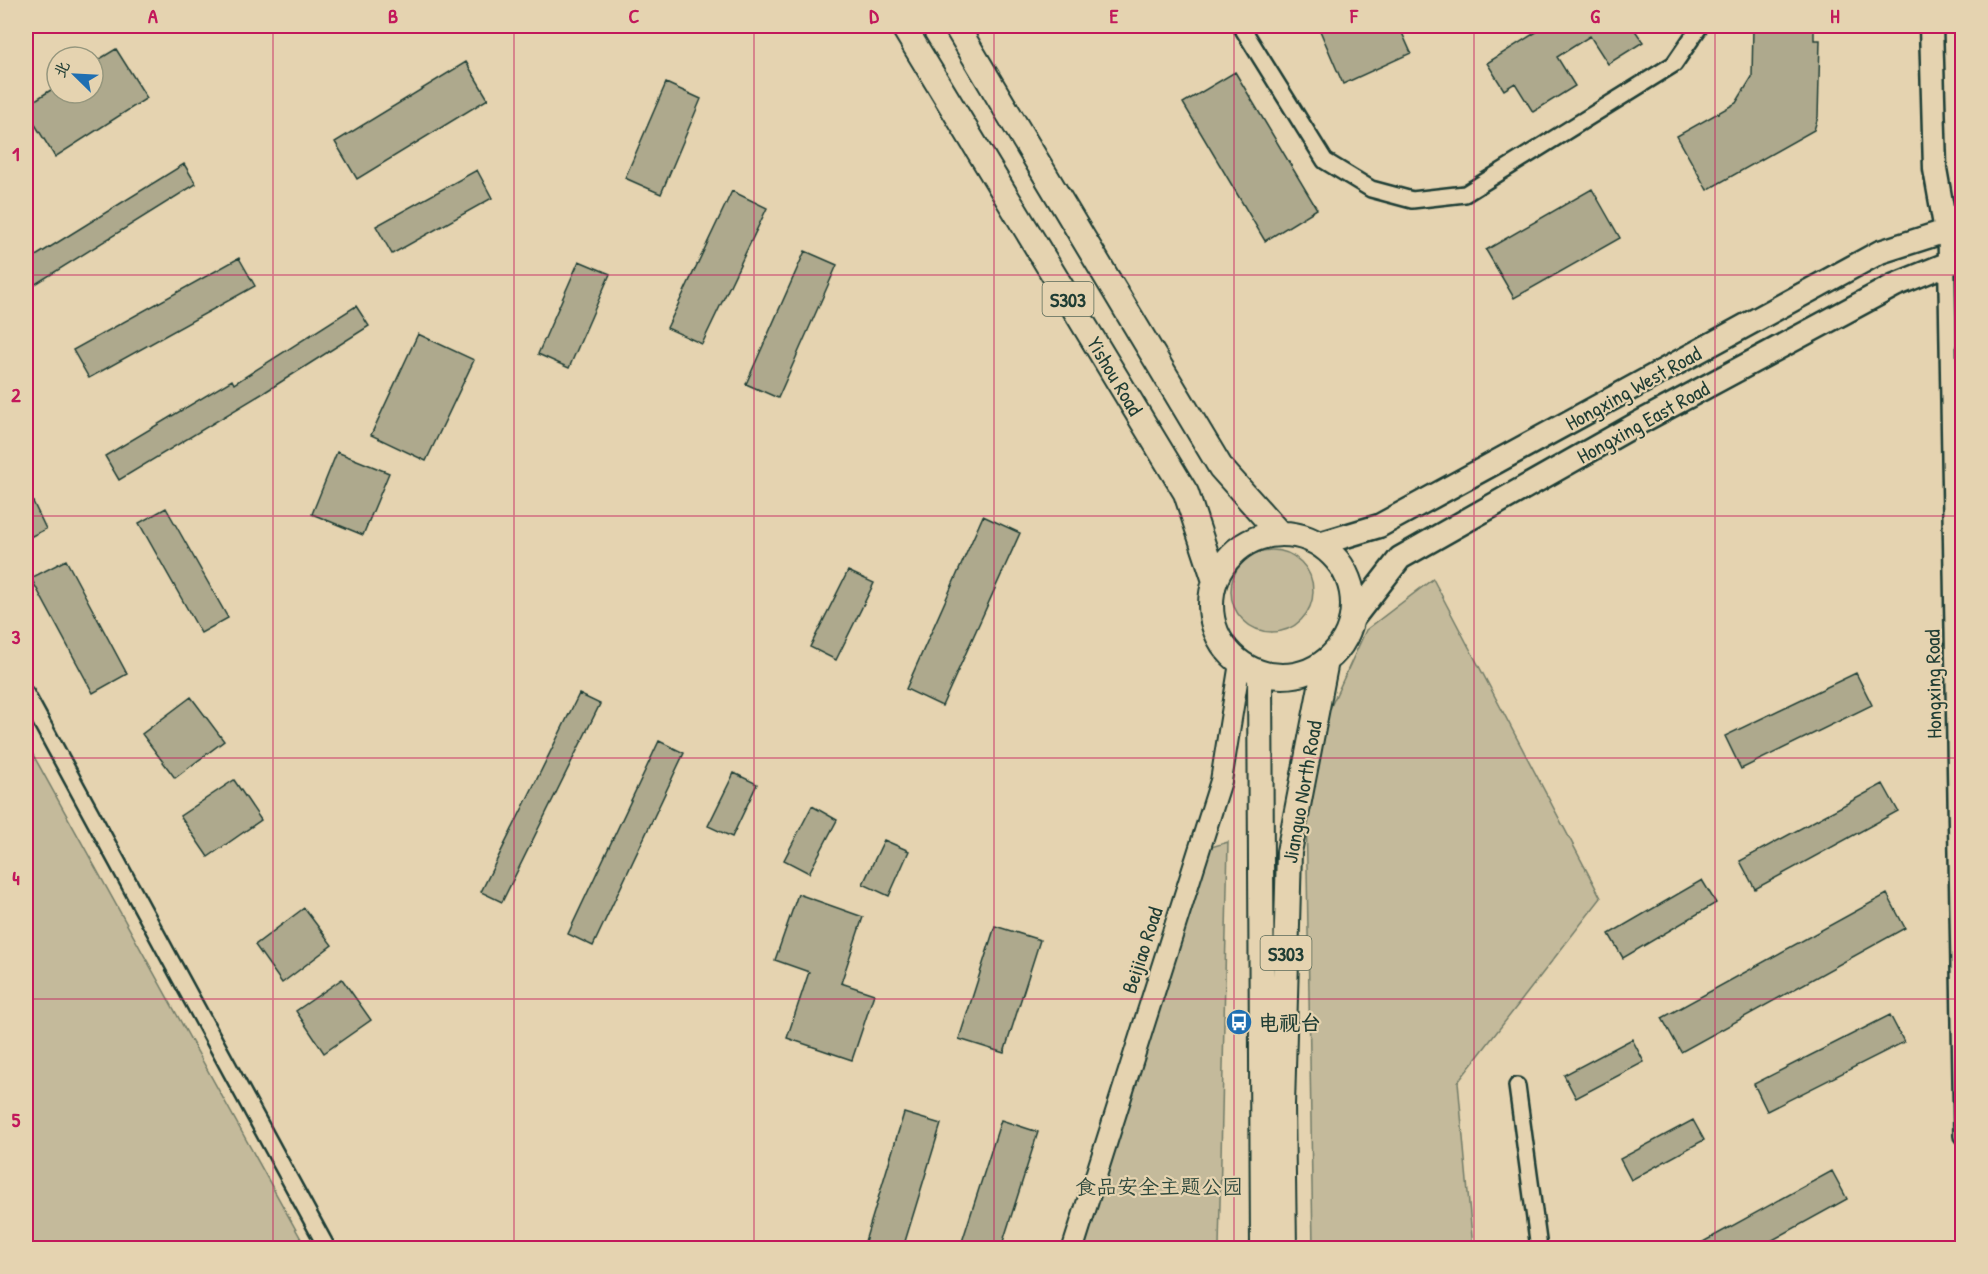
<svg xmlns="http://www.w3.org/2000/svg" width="1988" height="1274" font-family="'Patrick Hand','LXGW WenKai TC',sans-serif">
<rect width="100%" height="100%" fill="#e5d3b0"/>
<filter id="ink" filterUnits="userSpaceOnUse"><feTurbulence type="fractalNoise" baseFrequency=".0167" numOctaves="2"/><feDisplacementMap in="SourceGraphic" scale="12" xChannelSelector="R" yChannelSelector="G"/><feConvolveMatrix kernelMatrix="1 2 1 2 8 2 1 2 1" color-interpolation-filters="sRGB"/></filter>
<g filter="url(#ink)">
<path fill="#c4ba9b" stroke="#727c68" stroke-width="1.5" d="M1231 591a41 41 0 1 1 82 0a41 41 0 1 1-82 0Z
M 1433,579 L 1601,898 L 1458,1082 L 1473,1248 L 1313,1248 L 1306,803 L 1327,715 L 1366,630 Z
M 26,742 L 306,1248 L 26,1248 Z
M 1228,842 L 1219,1248 L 1073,1248 L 1211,847 Z"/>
<path fill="#aea98d" stroke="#1f3d34" stroke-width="1.5" d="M 1318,26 L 1399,26 L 1411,53 L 1343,84 Z
M 1546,26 L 1632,26 L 1643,42 L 1608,64 L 1590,36 L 1557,57 L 1575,86 L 1533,112 L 1515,83 L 1504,90 L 1487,63 Z
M 1753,26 L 1814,26 L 1814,40 L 1820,40 L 1818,117 L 1814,130 L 1707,190 L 1677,136 L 1736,103 L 1752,77 Z
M 116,49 L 147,98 L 55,157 L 26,110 L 26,106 L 57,86 L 57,93 L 93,93 L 93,63 Z
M 466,62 L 488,99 L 357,179 L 335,142 Z
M 1235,72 L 1317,209 L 1265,241 L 1183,103 Z
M 666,83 L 701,99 L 661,194 L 625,178 Z
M 184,164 L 196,184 L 34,285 L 26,270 L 26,262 Z
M 477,170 L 492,198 L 392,254 L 376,226 Z
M 1592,189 L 1620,238 L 1514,298 L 1486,250 Z
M 732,191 L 767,208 L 702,344 L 667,328 Z
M 805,251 L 837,265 L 778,398 L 746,384 Z
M 239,258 L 255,286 L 89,378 L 73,350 Z
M 579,261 L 610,274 L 569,368 L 538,354 Z
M 356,306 L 369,326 L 265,392 L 119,480 L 105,456 L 232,380 L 234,384 Z
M 418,334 L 474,360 L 426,461 L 371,435 Z
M 337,452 L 389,473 L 363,535 L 312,514 Z
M 26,487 L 46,529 L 26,539 Z
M 166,508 L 228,618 L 201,633 L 139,523 Z
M 983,516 L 1020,533 L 942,706 L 906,689 Z
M 66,560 L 127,674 L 93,693 L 31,578 Z
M 848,571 L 874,583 L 836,660 L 810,647 Z
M 1856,673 L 1872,705 L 1741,769 L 1725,736 Z
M 579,694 L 600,704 L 502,902 L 481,892 Z
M 191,697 L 224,741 L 175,778 L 142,734 Z
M 659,741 L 684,753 L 593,946 L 568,934 Z
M 734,773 L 757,784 L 732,837 L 708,826 Z
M 234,780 L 261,820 L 208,857 L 180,816 Z
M 1883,784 L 1898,811 L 1755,889 L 1740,861 Z
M 812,806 L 837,820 L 809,873 L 784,860 Z
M 884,840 L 909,851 L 889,896 L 863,884 Z
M 1702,880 L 1716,903 L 1623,958 L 1609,934 Z
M 798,894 L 863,917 L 841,983 L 874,994 L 852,1060 L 787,1038 L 809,972 L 775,960 Z
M 1887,894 L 1905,928 L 1681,1052 L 1662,1018 Z
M 304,908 L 332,945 L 282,983 L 255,945 Z
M 995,926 L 1040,940 L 1004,1053 L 959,1039 Z
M 342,979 L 371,1020 L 324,1053 L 296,1011 Z
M 1890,1015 L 1904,1042 L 1767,1111 L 1754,1084 Z
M 1632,1039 L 1644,1062 L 1576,1098 L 1564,1075 Z
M 904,1113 L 941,1124 L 903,1248 L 863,1248 Z
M 1001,1120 L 1038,1132 L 1001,1248 L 960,1248 Z
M 1693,1120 L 1704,1140 L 1631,1180 L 1620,1159 Z
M 1832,1171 L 1847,1199 L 1758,1248 L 1692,1248 Z"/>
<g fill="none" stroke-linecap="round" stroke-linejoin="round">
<defs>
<path id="minor" d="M 1241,26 L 1325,161 L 1371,189 L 1412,200 L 1465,194 L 1674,64 L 1700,26
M 1946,231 L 1962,1136
M 26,694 L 327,1248
M 1517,1086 L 1539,1248"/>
<path id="tertiary" d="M 1073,1248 L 1221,781 L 1240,663"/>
<path id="secondary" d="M 1931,26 L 1935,169 L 1946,231
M 1319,544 L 1379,526 L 1880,252 L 1946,231 L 1962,229
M 1351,621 L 1400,558 L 1635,425 L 1895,285 L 1947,264 L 1962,260"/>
<path id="primary" d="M 903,26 L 1186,493 L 1215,581
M 956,26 L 1221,468 L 1280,534
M1211 605a71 71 0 1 1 142 0a71 71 0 1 1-142 0Z
M 1260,673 L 1263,1248
M 1284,1248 L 1282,1105 L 1289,852 L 1326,661"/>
</defs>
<use href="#minor" stroke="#1f3d34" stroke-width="20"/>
<use href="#tertiary" stroke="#1f3d34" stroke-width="24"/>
<use href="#secondary" stroke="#1f3d34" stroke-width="27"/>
<use href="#primary" stroke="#1f3d34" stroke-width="28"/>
<use href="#minor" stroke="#e5d3b0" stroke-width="15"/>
<use href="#tertiary" stroke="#e5d3b0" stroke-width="20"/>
<use href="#secondary" stroke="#e5d3b0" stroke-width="22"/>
<use href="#primary" stroke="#e5d3b0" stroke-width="24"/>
</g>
</g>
<path fill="none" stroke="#c2185b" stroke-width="1.5" stroke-opacity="0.55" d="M 273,26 L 273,1248M 514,26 L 514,1248M 754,26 L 754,1248M 994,26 L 994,1248M 1234,26 L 1234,1248M 1474,26 L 1474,1248M 1715,26 L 1715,1248M 26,275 L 1962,275M 26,516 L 1962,516M 26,758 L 1962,758M 26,999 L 1962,999"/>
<defs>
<symbol id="bus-disc" viewBox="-11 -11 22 22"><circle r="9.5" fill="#1f6fb2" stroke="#e5d3b0"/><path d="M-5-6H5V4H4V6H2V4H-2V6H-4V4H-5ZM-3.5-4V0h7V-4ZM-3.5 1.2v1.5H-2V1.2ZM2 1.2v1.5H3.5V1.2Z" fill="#fff"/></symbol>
</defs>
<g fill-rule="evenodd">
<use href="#bus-disc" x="1224" y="1007" width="30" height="30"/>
</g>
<g text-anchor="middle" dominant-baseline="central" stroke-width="4.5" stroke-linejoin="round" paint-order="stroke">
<g fill="#e5d3b0" stroke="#5a6a59" stroke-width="1.5">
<rect x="1042.5" y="282" width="51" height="34" rx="4.5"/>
<rect x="1260.5" y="936" width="51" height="34" rx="4.5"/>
</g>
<g font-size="20" font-weight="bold" fill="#1f3d34">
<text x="1068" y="299">S303</text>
<text x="1286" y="953">S303</text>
</g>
<g font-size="21" fill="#1f3d34" stroke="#e5d3b0">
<text transform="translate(1115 376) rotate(59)">Yishou Road</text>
<text transform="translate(1633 388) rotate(-29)">Hongxing West Road</text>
<text transform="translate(1643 422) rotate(-29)">Hongxing East Road</text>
<text transform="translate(1933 684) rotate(-91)">Hongxing Road</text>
<text transform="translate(1302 792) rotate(-80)">Jianguo North Road</text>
<text transform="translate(1142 950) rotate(-72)">Beijiao Road</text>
</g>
<g font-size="21" font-weight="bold" fill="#1f3d34" stroke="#e5d3b0" text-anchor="start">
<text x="1258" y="1022">电视台</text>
</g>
<g font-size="21" fill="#304a3e" stroke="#e5d3b0">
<text x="1159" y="1186">食品安全主题公园</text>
</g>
</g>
<rect width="1988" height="1274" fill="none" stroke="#e5d3b0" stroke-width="66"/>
<g transform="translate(75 75) rotate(294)"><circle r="28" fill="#e5d3b0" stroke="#96977e" stroke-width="1.5"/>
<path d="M0-4.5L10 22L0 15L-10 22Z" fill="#1f6fb2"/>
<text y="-9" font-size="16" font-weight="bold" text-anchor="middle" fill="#1f3d34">北</text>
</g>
<rect x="33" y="33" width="1922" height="1208" fill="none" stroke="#c2185b" stroke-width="2"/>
<g font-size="20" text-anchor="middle" font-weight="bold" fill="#c2185b">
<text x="153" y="23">A</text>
<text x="393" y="23">B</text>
<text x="634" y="23">C</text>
<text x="874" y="23">D</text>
<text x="1114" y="23">E</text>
<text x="1354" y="23">F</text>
<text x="1595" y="23">G</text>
<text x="1835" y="23">H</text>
<text x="16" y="161">1</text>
<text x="16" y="402">2</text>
<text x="16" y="644">3</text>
<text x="16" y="885">4</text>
<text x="16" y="1127">5</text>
</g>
</svg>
